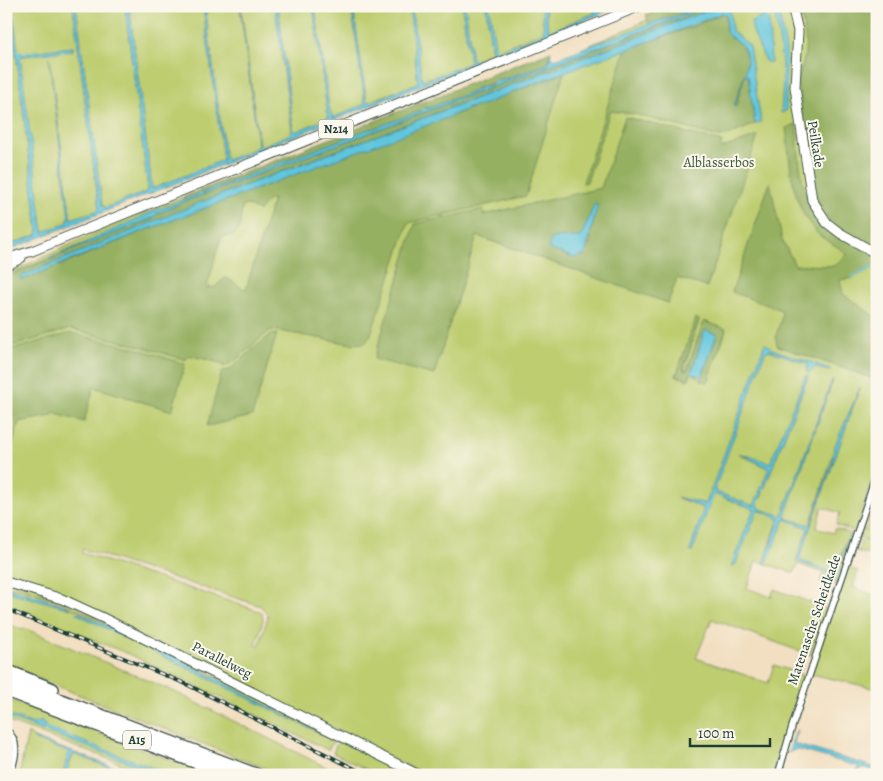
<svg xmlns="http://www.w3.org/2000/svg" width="883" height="781" font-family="Alegreya,serif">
<rect width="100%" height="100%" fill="#fbf7ec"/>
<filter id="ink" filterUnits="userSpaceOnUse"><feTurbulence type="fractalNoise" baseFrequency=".02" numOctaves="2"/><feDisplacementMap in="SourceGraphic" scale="10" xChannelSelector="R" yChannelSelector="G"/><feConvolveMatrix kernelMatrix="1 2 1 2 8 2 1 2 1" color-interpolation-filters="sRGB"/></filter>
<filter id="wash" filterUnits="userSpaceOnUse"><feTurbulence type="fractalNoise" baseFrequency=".0096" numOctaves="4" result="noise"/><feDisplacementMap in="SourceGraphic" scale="20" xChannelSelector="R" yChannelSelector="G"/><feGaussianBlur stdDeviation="1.12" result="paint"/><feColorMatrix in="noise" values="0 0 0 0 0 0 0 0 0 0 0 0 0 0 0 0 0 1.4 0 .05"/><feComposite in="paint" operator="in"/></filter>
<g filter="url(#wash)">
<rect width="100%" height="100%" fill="#f2dfc1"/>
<path fill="#bdcd70" stroke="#6e8552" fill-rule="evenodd" d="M 6,6 L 10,6 L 38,229 L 37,235 L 6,246 Z
M 12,6 L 73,6 L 99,208 L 97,211 L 71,219 L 49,57 L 69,218 L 67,223 L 45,232 L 41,230 L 20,58 L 22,56 L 73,50 L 73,47 L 21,53 L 18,50 Z
M 76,6 L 125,6 L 148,188 L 146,192 L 106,208 L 102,205 Z
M 129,6 L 203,6 L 223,158 L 221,162 L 152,189 Z
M 205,6 L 240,6 L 258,144 L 257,148 L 227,160 L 225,158 Z
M 241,6 L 275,6 L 292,130 L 291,134 L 262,146 L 259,145 L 258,138 Z
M 278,6 L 313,6 L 328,118 L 295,132 L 293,128 Z
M 315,6 L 352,6 L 365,104 L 333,118 L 329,108 Z
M 353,6 L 409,6 L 418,83 L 367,102 Z
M 411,6 L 462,6 L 470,63 L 443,74 L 422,80 Z
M 465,6 L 486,6 L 492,53 L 474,61 L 472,60 Z
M 489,6 L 542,6 L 545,31 L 495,51 Z
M 545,6 L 595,6 L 595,13 L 550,31 L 548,29 Z
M 679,6 L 877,6 L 877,467 L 856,530 L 853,531 L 836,525 L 840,513 L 822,507 L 816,528 L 833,533 L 835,528 L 852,534 L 853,537 L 837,585 L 820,582 L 823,573 L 798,564 L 794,573 L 766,564 L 785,519 L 808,528 L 797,561 L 834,575 L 834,583 L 850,536 L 848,534 L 835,573 L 802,563 L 799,560 L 860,387 L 835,448 L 810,525 L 786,518 L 785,515 L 833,380 L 782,516 L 760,509 L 758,504 L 808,377 L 806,375 L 770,464 L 744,454 L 742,456 L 769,468 L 754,506 L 717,493 L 714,488 L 765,352 L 769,350 L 808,364 L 807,372 L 809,373 L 813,367 L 829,371 L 830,369 L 772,349 L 765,344 L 706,504 L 677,498 L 704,508 L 692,551 L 714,494 L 754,509 L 731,566 L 735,565 L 757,510 L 779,517 L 764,563 L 756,561 L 747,588 L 771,597 L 774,589 L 826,608 L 810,655 L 712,619 L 696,658 L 768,683 L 774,665 L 803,675 L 775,775 L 425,775 L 208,665 L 6,580 L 6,281 L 552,62 ZM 699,320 L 684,370 L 687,370 L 704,321 L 725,334 L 707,382 L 691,373 L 688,380 L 676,375 ZM 83,549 L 261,606 L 268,616 L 259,646 L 256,645 L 263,620 L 262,612 L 82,553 Z
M 183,197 L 184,200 L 6,277 L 6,275 L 90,235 Z
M 877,478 L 863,528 L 865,531 L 877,493 L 877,543 L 864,539 L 861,535 L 855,551 L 853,550 Z
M 862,540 L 877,545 L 877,557 L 858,552 Z
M 847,567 L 858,571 L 853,587 L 877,596 L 877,689 L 811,674 Z
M 6,585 C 22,589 67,598 74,610 L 77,608 L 104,621 L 268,701 L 335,738 L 328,750 L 131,655 L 6,605 L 6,591 L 71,609 L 6,587 ZM 79,612 L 208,674 L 330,738 L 77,614 Z
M 6,623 L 23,630 L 24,628 L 173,691 L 342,775 L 282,775 L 6,666 Z
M 6,699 L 211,775 L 172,775 L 84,743 L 46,728 L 42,721 L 34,724 L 6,715 Z
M 6,717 L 164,775 L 152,775 L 6,721 Z
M 28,733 L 36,739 L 68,752 L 63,775 L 19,775 Z
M 338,740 L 339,740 L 414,775 L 378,775 L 333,753 Z
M 74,754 L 129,775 L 65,775 Z"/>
<path fill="#96b062" stroke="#5a764b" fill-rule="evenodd" d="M 661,6 L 684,6 L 685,13 L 649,24 L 646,15 Z
M 693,6 L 719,6 L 269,176 L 44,266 L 62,265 L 136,234 L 564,73 L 526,196 L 408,223 L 370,337 L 365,343 L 352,344 L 273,330 L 269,331 L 236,360 L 223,367 L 224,364 L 188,355 L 186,360 L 140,346 L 70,329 L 6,348 L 6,277 L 153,218 L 157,214 L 184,202 L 687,15 L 694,12 ZM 273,199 L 246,289 C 237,288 234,279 225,278 L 214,288 L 207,287 L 221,237 C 247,236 237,224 243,206 L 247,205 L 259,211 L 268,200 Z
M 799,6 L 877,6 L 877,247 L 843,231 L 827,217 L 815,197 L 797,80 C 810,51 806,36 799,6 Z
M 723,13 L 726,14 L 726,33 C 731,38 741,43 744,49 C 753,66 739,90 734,106 L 736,107 L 744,76 L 748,75 L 755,124 L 727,136 L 719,137 L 634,114 L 610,111 L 587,182 L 583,183 L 626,49 L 695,26 Z
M 551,51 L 548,64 L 475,89 L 473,92 L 429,108 L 424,108 L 421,111 L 372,130 L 369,129 L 184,200 L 183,197 Z
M 625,117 L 722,142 L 720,149 L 758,136 L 707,287 L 677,278 L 668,303 L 477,236 L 434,375 L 374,359 L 415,224 L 484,209 L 483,215 L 601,188 ZM 583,234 L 591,237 L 590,244 L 570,257 L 555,250 L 555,237 L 578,238 Z
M 796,124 C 800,155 798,201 824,223 C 838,236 860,246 877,256 L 877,266 L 852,278 L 840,280 L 843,294 L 877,318 L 877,380 L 778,346 C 771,334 785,322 781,310 L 732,292 L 770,182 L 782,240 L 795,265 L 835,266 L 847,254 C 838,246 827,242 818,234 C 790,204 791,167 786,128 Z
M 696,318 L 699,320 L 683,369 L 685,371 L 687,370 L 704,321 L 726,329 L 708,382 L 701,381 L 717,334 L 705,331 L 689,379 L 676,376 Z
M 71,333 L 139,349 L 185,364 L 172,411 L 94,387 L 84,422 L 53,413 L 52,416 L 19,422 L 6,467 L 6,351 Z
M 277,334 L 252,416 L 207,426 L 222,371 L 229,370 L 270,335 Z"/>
<path fill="#5fc5dd" stroke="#3f8188" d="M 10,6 L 12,6 L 18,50 L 21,53 L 73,47 L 73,50 L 22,56 L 20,58 L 43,232 L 67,223 L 69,218 L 49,57 L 71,219 L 97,211 L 99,208 L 73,6 L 76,6 L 102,205 L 105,208 L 146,192 L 148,188 L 125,6 L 129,6 L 152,189 L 223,160 L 203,6 L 205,6 L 225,158 L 227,160 L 256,148 L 258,144 L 240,6 L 258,138 L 259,145 L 262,146 L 291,134 L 292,130 L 275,6 L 278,6 L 293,128 L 295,132 L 328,118 L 313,6 L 315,6 L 329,108 L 333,118 L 365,104 L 351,6 L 353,6 L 366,99 L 369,103 L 418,83 L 409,6 L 411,6 L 422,79 L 424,81 L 470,63 L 462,6 L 465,6 L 472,60 L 474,61 L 492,53 L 486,6 L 489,6 L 496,52 L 544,33 L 542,6 L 545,6 L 548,28 L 550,31 L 595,13 L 595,6 L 600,11 L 611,6 L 620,6 L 6,251 L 6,246 L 37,235 L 38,229 Z
M 684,6 L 687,6 L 688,11 L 693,10 L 694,12 L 184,202 L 157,214 L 153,218 L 43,262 L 157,210 L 369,129 L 372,129 L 421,111 L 424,108 L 429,108 L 473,92 C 479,85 492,88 497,80 L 500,81 L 548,64 L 550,55 L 555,59 L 649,24 L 685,13 Z
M 719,6 L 736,6 L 730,11 L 732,31 L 749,45 L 761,122 L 755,124 L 748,75 L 744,76 L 734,107 C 737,89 753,67 744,49 C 741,43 731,38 726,33 L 726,14 L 722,13 C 643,47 559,70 481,106 L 469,108 L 447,118 L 136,234 L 22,280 L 19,277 L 201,202 Z
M 773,6 L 777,6 L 778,9 L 786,50 L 786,111 L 781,113 C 785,73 781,45 773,6 Z
M 764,16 L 769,21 L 771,63 L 765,61 C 761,49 752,33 751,22 Z
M 598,204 L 585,255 L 575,258 L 549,249 L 549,244 L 552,238 L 581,237 L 594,205 Z
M 705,330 L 717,334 L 702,377 L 691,373 Z
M 765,343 L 772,349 L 830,369 L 829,371 L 815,367 L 809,373 L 807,372 L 808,364 L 769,350 L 765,352 L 714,491 L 754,506 L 769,468 L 738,453 L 770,463 L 806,375 L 808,376 L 758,504 L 760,509 L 782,516 L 832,380 L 833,380 L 785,515 L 786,518 L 810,525 L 832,462 L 834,448 L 860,387 L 799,560 L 835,573 L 850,534 L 834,583 L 834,575 L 796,561 L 808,528 L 785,519 L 766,564 L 764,563 L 780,519 L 758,510 L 735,565 L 731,566 L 754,509 L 714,494 L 692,552 L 690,551 L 704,508 L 677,497 L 706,504 Z
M 6,587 L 64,605 L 71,609 L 6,591 Z
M 77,612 L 171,655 L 330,738 L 77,614 Z
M 6,715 L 34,724 L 42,721 L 45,727 L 172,775 L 164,775 L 6,717 Z
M 797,729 L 794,744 L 877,768 L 877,771 L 862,767 L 856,775 L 859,767 L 857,766 L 796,749 L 788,753 Z
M 34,738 L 136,775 L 129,775 L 74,754 C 68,759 70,770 63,775 L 68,752 L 35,740 Z"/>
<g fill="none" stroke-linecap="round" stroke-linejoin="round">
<path stroke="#5fc5dd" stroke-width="2" d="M 852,277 L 877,265"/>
</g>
</g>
<g filter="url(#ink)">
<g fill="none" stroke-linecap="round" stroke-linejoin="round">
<defs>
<path id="street" d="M 6,730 C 21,741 15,760 10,775
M 6,766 L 14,753
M 778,775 L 792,727 L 877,473"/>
<path id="secondary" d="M 792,6 L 798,31 L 795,87 L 812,200 L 827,223 L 840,233 L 877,254
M 6,582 L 62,599 L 101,617 L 419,775"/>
<path id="primary" d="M 6,259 L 32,251 L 640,6
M 6,266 L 21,258"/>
<path id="highway" d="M 6,670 L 53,689
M 6,679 L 258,775
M 6,691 L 229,775"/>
</defs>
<use href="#street" stroke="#3f5549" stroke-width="8"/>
<use href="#secondary" stroke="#3f5549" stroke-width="11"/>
<use href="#primary" stroke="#3f5549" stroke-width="11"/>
<use href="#highway" stroke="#3f5549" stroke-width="14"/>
<use href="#street" stroke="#fff" stroke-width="5.5"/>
<use href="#secondary" stroke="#fff" stroke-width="9"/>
<use href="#primary" stroke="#fff" stroke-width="9"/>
<use href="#highway" stroke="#fff" stroke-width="11"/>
<defs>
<path id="rail" d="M 6,609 L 186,684 L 367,775"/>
</defs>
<use href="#rail" stroke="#1f3d34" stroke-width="4"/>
<use href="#rail" stroke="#fbf7ec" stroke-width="2" stroke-dasharray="5.5" stroke-linecap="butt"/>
</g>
</g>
<g text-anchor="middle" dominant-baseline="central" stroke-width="4" stroke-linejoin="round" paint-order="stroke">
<g fill="#fbf7ec" stroke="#61756b" stroke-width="1">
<rect x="318.5" y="119.5" width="35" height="19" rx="4"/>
<rect x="123" y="730.5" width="28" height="19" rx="4"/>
</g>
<g font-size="12" font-weight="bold" fill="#1f3d34">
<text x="336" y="129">N214</text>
<text x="137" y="740">A15</text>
</g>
<g font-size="14" fill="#1f3d34" stroke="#fbf7ec">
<text transform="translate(816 144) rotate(81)">Peilkade</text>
<text transform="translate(814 620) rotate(-71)">Matenasche Scheidkade</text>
<text transform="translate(222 660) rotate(27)">Parallelweg</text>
</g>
<g font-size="14" fill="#3f5a40" stroke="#fbf7ec">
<text x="719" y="162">Alblasserbos</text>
</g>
</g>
<rect width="883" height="781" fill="none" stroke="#fbf7ec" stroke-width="25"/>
<path d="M690 738v8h80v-8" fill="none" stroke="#1f3d34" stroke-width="2.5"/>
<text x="698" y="738" font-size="15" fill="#1f3d34" stroke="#fbf7ec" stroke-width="4" paint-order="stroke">100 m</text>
</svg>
